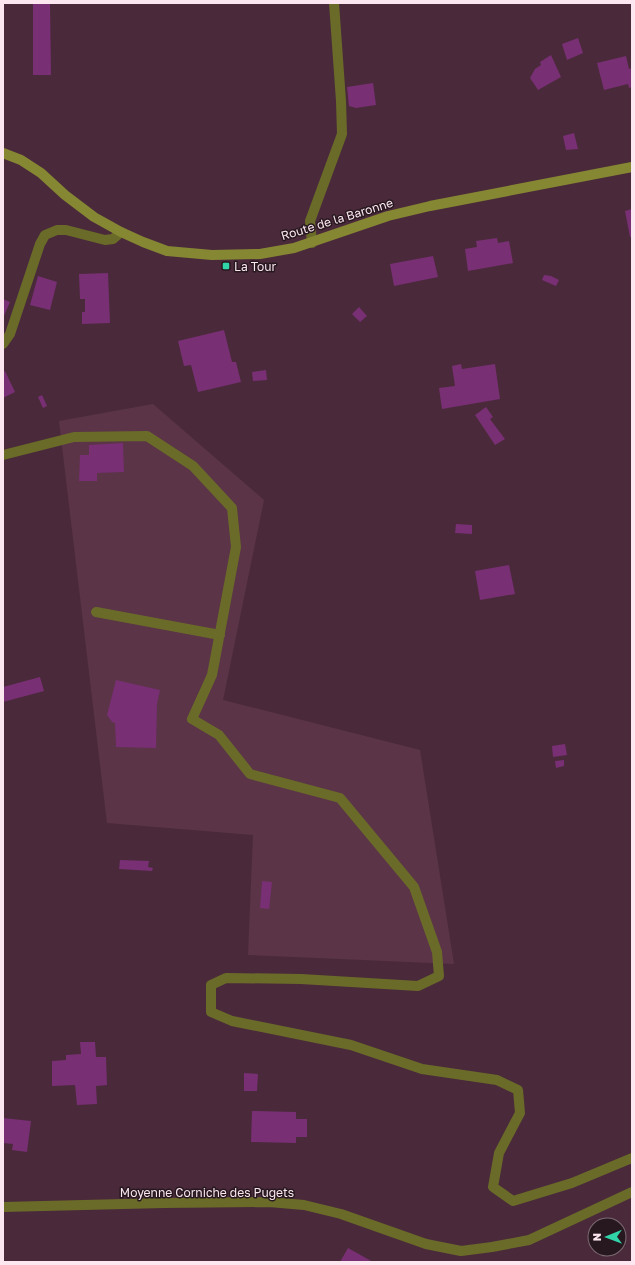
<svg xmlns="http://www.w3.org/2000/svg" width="635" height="1265" font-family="'Golos Text',sans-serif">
<rect width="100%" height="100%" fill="#4a2a3a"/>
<path fill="#5b3447" d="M 153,404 L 264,500 L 223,700 L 420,750 L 454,964 L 248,955 L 253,835 L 107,823 L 59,421 Z"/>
<path fill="#782f74" d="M 33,3 L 50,3 L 51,75 L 33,75 Z
M 578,38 L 583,53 L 567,60 L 562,44 Z
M 551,55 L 561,77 L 538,90 L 530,78 L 535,69 L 541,65 L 540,62 Z
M 626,56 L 629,69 L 632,68 L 632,87 L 629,88 L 628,84 L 604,90 L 597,63 Z
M 373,83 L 376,105 L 356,108 L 349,106 L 347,87 Z
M 574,133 L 578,149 L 566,150 L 563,136 Z
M 632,209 L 632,237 L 630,237 L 625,211 Z
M 497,238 L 498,243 L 509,241 L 513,263 L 468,271 L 465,249 L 477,247 L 476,241 Z
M 433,256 L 438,277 L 394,286 L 390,264 Z
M 108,273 L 110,323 L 82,324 L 82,312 L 85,312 L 85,299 L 80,299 L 79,274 Z
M 544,275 L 551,276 L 559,280 L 556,286 L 542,280 Z
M 38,276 L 57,282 L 50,310 L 30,305 Z
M 3,299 L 10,302 L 3,318 Z
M 359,307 L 367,316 L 360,322 L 352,314 Z
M 224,330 L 232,362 L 236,362 L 241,382 L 198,392 L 191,365 L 184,366 L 178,341 Z
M 461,364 L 462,369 L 495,364 L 500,399 L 442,409 L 439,388 L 455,386 L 452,366 Z
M 266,370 L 267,380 L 253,381 L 252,372 Z
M 5,371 L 15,392 L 3,398 L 3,372 Z
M 42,395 L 47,406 L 43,408 L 38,397 Z
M 486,407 L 493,417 L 490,419 L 505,439 L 495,445 L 475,415 Z
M 123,443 L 124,472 L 97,473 L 97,481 L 79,481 L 80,455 L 89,455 L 89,445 Z
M 456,524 L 472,525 L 472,534 L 455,533 Z
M 509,565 L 515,594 L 480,600 L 475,571 Z
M 40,677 L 44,691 L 3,702 L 3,687 Z
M 116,680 L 160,690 L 157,704 L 156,748 L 116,747 L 115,723 L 112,722 L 107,715 Z
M 565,744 L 567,755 L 553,757 L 552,746 Z
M 564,760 L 564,766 L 556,768 L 555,761 Z
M 120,860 L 149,861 L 148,867 L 153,868 L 152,871 L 119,869 Z
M 262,881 L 272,882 L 269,909 L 260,908 Z
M 80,1042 L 95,1042 L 96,1057 L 106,1057 L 107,1085 L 96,1086 L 97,1104 L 77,1105 L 75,1085 L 52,1086 L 52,1061 L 66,1060 L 66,1055 L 81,1054 Z
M 244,1073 L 258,1074 L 257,1091 L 244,1091 Z
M 252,1111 L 296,1112 L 296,1119 L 307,1119 L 307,1137 L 296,1137 L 296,1143 L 251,1142 Z
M 3,1118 L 31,1121 L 27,1152 L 12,1150 L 13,1144 L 3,1143 Z
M 348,1248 L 373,1262 L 340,1262 Z"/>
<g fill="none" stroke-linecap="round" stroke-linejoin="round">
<path stroke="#6a6b29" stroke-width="10" d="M 312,243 L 310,221 L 342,134 L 341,101 L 334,3
M 3,455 L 74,437 L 147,436 L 193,466 L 232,508 L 236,547 L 212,675 L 192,719 L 219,735 L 250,774 L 340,798 L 414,887 L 437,952 L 439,976 L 418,986 L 301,979 L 226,978 L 211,985 L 211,1012 L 232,1021 L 351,1045 L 422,1069 L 497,1080 L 518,1090 L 520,1113 L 499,1153 L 493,1187 L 513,1201 L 572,1183 L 632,1158
M 96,612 L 220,635"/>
<path stroke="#6a6b29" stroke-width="10" d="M 3,344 L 10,334 L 40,244 L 45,235 L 57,230 L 66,230 L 105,240 L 113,239 L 121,232"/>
<path stroke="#6a6b29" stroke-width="10" d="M 3,1207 L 164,1203 L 269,1202 L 304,1205 L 341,1214 L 426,1244 L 461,1251 L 492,1247 L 529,1240 L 632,1192"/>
<path stroke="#868733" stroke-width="10" d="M 3,153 L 21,160 L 41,173 L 65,195 L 94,217 L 121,232 L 143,242 L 167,251 L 212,255 L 260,254 L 294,248 L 388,216 L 430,206 L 632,167"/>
</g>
<rect fill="#31d4a9" stroke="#27181f" stroke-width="1.5" x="222" y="262" width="8" height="8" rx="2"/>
<g text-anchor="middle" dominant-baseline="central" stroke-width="3" stroke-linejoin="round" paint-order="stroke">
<g font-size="12" fill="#fce6ef" stroke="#27181f">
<text transform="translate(337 219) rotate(-17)">Route de la Baronne</text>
<text x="207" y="1192">Moyenne Corniche des Pugets</text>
</g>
<g font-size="12" fill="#fce6ef" stroke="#27181f" text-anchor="start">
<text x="234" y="266">La Tour</text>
</g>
</g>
<rect width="635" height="1265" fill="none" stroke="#fce6ef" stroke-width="8"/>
<g transform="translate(607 1237) rotate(269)"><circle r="19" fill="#27181f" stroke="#7c6a72"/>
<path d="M0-3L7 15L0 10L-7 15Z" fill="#31d4a9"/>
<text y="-6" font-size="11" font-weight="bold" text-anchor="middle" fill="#fce6ef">N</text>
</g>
</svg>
